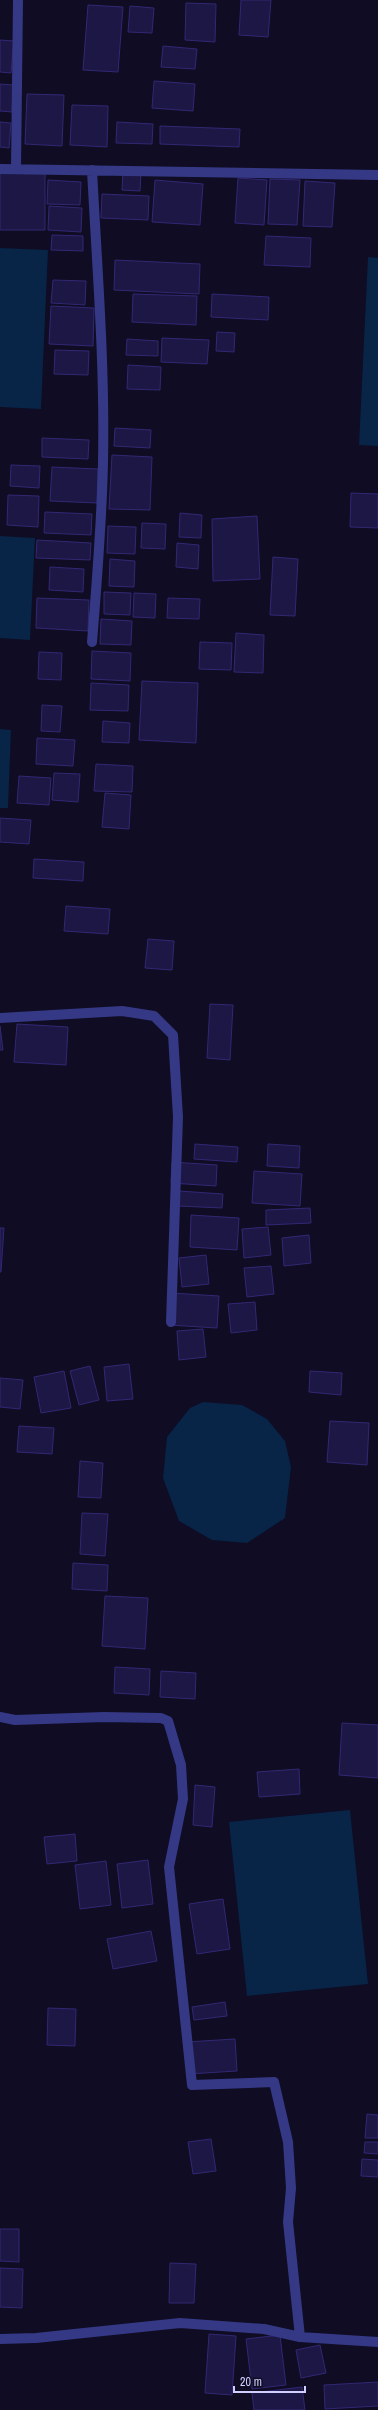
<svg xmlns="http://www.w3.org/2000/svg" width="378" height="2410" font-family="'Archivo Narrow',sans-serif">
<rect width="100%" height="100%" fill="#0f0c23"/>
<path fill="#082446" d="M 0,248 L 48,250 L 41,409 L 0,407 Z
M 368,257 L 378,258 L 378,446 L 359,445 Z
M 0,536 L 35,538 L 30,640 L 0,638 Z
M 0,729 L 11,730 L 8,808 L 0,808 Z
M 203,1402 L 242,1405 L 267,1419 L 285,1441 L 291,1467 L 285,1518 L 247,1543 L 212,1540 L 179,1521 L 163,1478 L 167,1437 L 190,1408 Z
M 350,1810 L 368,1984 L 247,1996 L 229,1822 Z"/>
<path fill="#1d1746" stroke="#312873" d="M 241,0 L 271,0 L 268,37 L 239,35 Z
M 186,3 L 216,4 L 215,42 L 185,40 Z
M 88,5 L 123,7 L 118,72 L 83,70 Z
M 130,6 L 154,8 L 152,33 L 128,32 Z
M 0,40 L 14,41 L 11,73 L 0,72 Z
M 163,46 L 197,49 L 195,69 L 161,67 Z
M 154,81 L 195,84 L 193,111 L 152,108 Z
M 0,84 L 13,85 L 12,112 L 0,111 Z
M 27,94 L 64,95 L 62,146 L 25,144 Z
M 72,105 L 108,106 L 107,147 L 70,145 Z
M 0,122 L 11,123 L 9,148 L 0,147 Z
M 117,122 L 153,124 L 152,144 L 116,143 Z
M 160,126 L 240,129 L 239,147 L 160,144 Z
M 123,171 L 141,172 L 140,191 L 122,190 Z
M 0,172 L 45,172 L 45,230 L 0,230 Z
M 238,178 L 267,180 L 264,225 L 235,223 Z
M 270,179 L 300,180 L 297,225 L 268,224 Z
M 48,180 L 81,182 L 80,205 L 47,204 Z
M 155,180 L 203,184 L 200,225 L 152,222 Z
M 305,181 L 335,183 L 332,227 L 303,226 Z
M 102,194 L 149,196 L 148,220 L 101,218 Z
M 49,206 L 82,208 L 81,232 L 48,230 Z
M 52,235 L 83,236 L 83,251 L 51,250 Z
M 266,236 L 311,238 L 310,267 L 264,265 Z
M 115,260 L 200,264 L 199,294 L 114,290 Z
M 53,280 L 86,281 L 85,305 L 51,303 Z
M 133,294 L 197,296 L 196,325 L 132,322 Z
M 212,294 L 269,297 L 268,320 L 211,317 Z
M 51,306 L 94,308 L 93,346 L 49,344 Z
M 217,332 L 235,333 L 234,352 L 216,351 Z
M 162,338 L 209,340 L 207,364 L 161,362 Z
M 127,339 L 158,341 L 158,356 L 126,355 Z
M 55,350 L 89,351 L 88,375 L 54,374 Z
M 128,365 L 161,367 L 160,390 L 127,389 Z
M 115,428 L 151,430 L 150,448 L 114,446 Z
M 42,438 L 89,440 L 88,459 L 42,457 Z
M 112,455 L 152,457 L 150,510 L 109,509 Z
M 11,465 L 40,466 L 39,488 L 10,486 Z
M 52,467 L 98,469 L 97,503 L 50,501 Z
M 351,493 L 378,494 L 378,528 L 350,527 Z
M 8,495 L 39,496 L 38,527 L 7,525 Z
M 45,512 L 92,514 L 91,535 L 44,533 Z
M 180,513 L 202,515 L 201,538 L 179,537 Z
M 257,516 L 260,579 L 213,581 L 212,519 Z
M 142,523 L 166,524 L 165,549 L 141,548 Z
M 108,526 L 136,527 L 135,554 L 107,553 Z
M 37,540 L 91,543 L 90,560 L 36,558 Z
M 177,543 L 199,545 L 198,569 L 176,567 Z
M 273,557 L 298,559 L 295,616 L 270,615 Z
M 110,559 L 135,561 L 134,587 L 109,586 Z
M 50,567 L 84,569 L 83,592 L 49,590 Z
M 104,592 L 131,593 L 130,615 L 104,614 Z
M 134,593 L 156,594 L 155,618 L 133,617 Z
M 37,598 L 89,600 L 88,631 L 36,628 Z
M 168,598 L 200,599 L 199,619 L 167,618 Z
M 101,619 L 132,621 L 131,645 L 100,644 Z
M 236,633 L 264,635 L 263,673 L 234,672 Z
M 200,642 L 232,643 L 231,670 L 199,669 Z
M 92,651 L 131,653 L 130,681 L 91,679 Z
M 39,652 L 62,653 L 61,680 L 38,679 Z
M 142,681 L 198,683 L 196,743 L 139,740 Z
M 91,683 L 129,685 L 128,711 L 90,710 Z
M 42,705 L 62,706 L 60,732 L 41,731 Z
M 103,721 L 130,723 L 129,743 L 102,742 Z
M 37,738 L 75,740 L 73,766 L 36,764 Z
M 96,764 L 133,766 L 132,792 L 94,791 Z
M 54,773 L 80,774 L 78,802 L 52,800 Z
M 19,776 L 51,778 L 49,805 L 17,803 Z
M 105,793 L 131,795 L 129,829 L 102,827 Z
M 0,818 L 31,820 L 29,844 L 0,842 Z
M 34,859 L 84,862 L 83,881 L 33,878 Z
M 66,906 L 110,909 L 108,934 L 64,931 Z
M 148,939 L 174,941 L 172,970 L 145,968 Z
M 210,1004 L 233,1005 L 230,1060 L 207,1058 Z
M 17,1024 L 68,1027 L 66,1065 L 14,1062 Z
M 0,1026 L 3,1050 L 0,1050 Z
M 195,1144 L 238,1147 L 237,1162 L 194,1159 Z
M 268,1144 L 300,1146 L 299,1168 L 267,1166 Z
M 172,1162 L 217,1165 L 216,1186 L 171,1183 Z
M 254,1171 L 302,1174 L 300,1206 L 252,1203 Z
M 179,1191 L 223,1194 L 222,1208 L 178,1206 Z
M 310,1208 L 311,1223 L 266,1225 L 266,1210 Z
M 191,1215 L 239,1218 L 237,1250 L 190,1247 Z
M 268,1227 L 271,1255 L 244,1258 L 242,1229 Z
M 0,1228 L 4,1228 L 1,1272 L 0,1272 Z
M 309,1235 L 311,1263 L 284,1266 L 282,1238 Z
M 206,1255 L 209,1284 L 182,1287 L 179,1258 Z
M 271,1266 L 274,1294 L 247,1297 L 244,1268 Z
M 171,1293 L 219,1296 L 217,1328 L 169,1325 Z
M 255,1302 L 257,1330 L 231,1333 L 228,1304 Z
M 203,1329 L 206,1357 L 179,1360 L 177,1331 Z
M 129,1364 L 133,1399 L 107,1401 L 104,1367 Z
M 90,1366 L 99,1400 L 79,1405 L 70,1371 Z
M 64,1371 L 71,1408 L 41,1413 L 34,1377 Z
M 310,1371 L 342,1373 L 341,1395 L 309,1392 Z
M 0,1378 L 23,1380 L 20,1409 L 0,1407 Z
M 330,1421 L 369,1423 L 367,1465 L 327,1462 Z
M 19,1426 L 54,1428 L 52,1454 L 17,1452 Z
M 80,1461 L 103,1463 L 101,1498 L 78,1497 Z
M 82,1513 L 108,1514 L 105,1556 L 80,1554 Z
M 73,1563 L 108,1565 L 107,1591 L 72,1589 Z
M 105,1596 L 148,1598 L 145,1649 L 102,1646 Z
M 115,1667 L 150,1669 L 149,1695 L 114,1693 Z
M 161,1671 L 196,1673 L 195,1699 L 160,1697 Z
M 342,1723 L 378,1725 L 378,1778 L 339,1775 Z
M 299,1769 L 300,1794 L 259,1797 L 257,1772 Z
M 195,1785 L 215,1787 L 212,1827 L 193,1825 Z
M 75,1834 L 77,1861 L 47,1864 L 44,1837 Z
M 148,1860 L 153,1904 L 122,1908 L 117,1864 Z
M 106,1861 L 111,1905 L 80,1909 L 75,1865 Z
M 223,1899 L 230,1949 L 197,1954 L 189,1904 Z
M 151,1931 L 157,1961 L 113,1969 L 107,1939 Z
M 225,2002 L 227,2016 L 194,2020 L 192,2007 Z
M 48,2008 L 76,2009 L 75,2046 L 47,2045 Z
M 235,2039 L 237,2071 L 188,2074 L 186,2042 Z
M 367,2114 L 378,2115 L 378,2138 L 365,2138 Z
M 211,2139 L 216,2171 L 193,2174 L 188,2142 Z
M 365,2142 L 378,2142 L 378,2154 L 364,2153 Z
M 362,2159 L 378,2160 L 378,2177 L 361,2176 Z
M 0,2229 L 19,2229 L 19,2262 L 0,2261 Z
M 170,2263 L 196,2264 L 194,2303 L 169,2303 Z
M 0,2268 L 23,2269 L 22,2308 L 0,2307 Z
M 209,2334 L 236,2336 L 232,2395 L 205,2393 Z
M 280,2335 L 286,2385 L 252,2389 L 246,2339 Z
M 320,2345 L 326,2373 L 301,2378 L 296,2350 Z
M 378,2382 L 378,2406 L 325,2409 L 324,2385 Z
M 302,2387 L 305,2410 L 254,2410 L 252,2393 Z"/>
<g fill="none" stroke-linecap="round" stroke-linejoin="round">
<path stroke="#353885" stroke-width="10" d="M 0,169 L 378,175
M 16,169 L 18,0
M 92,642 C 97,581 102,521 103,461 C 105,364 97,267 92,170
M 0,1018 L 122,1011 L 154,1016 L 173,1035 L 178,1117 L 171,1322
M 0,1717 L 15,1720 L 104,1717 L 161,1718 L 168,1721 L 181,1765 L 183,1799 L 169,1867 L 192,2085 L 274,2082 L 288,2142 L 291,2188 L 288,2222 L 300,2337
M 0,2339 L 36,2338 L 180,2323 L 264,2329 L 300,2337 L 378,2342"/>
</g>
<path d="M234 2386v6h71v-6" fill="none" stroke="#d1cfff" stroke-width="2"/>
<text x="240" y="2386" font-size="12" fill="#d1cfff" stroke="#0f0c23" stroke-width="3" paint-order="stroke">20 m</text>
</svg>
